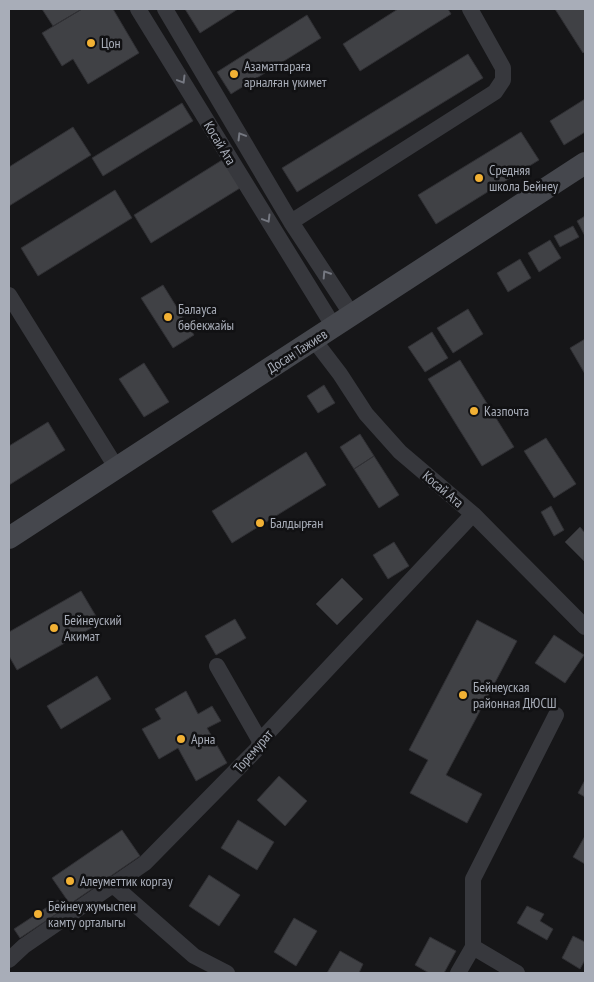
<svg xmlns="http://www.w3.org/2000/svg" width="594" height="982" font-family="'PT Sans Narrow',sans-serif">
<rect width="100%" height="100%" fill="#161618"/>
<path fill="#404145" stroke="#303034" d="M 42,9 L 82,9 L 53,26 Z
M 82,9 L 113,9 L 139,53 L 88,84 L 73,59 L 62,66 L 42,33 Z
M 185,9 L 238,9 L 200,33 Z
M 398,9 L 448,9 L 451,14 L 360,71 L 343,44 Z
M 555,9 L 585,9 L 585,51 L 583,53 Z
M 307,15 L 321,38 L 231,94 L 217,72 Z
M 468,54 L 483,78 L 297,192 L 282,168 Z
M 585,99 L 585,132 L 564,145 L 550,121 Z
M 182,103 L 193,121 L 103,176 L 92,158 Z
M 73,127 L 91,155 L 9,206 L 9,167 Z
M 521,132 L 539,160 L 436,224 L 418,195 Z
M 227,157 L 245,185 L 151,243 L 134,215 Z
M 115,190 L 132,218 L 38,276 L 21,248 Z
M 585,216 L 585,236 L 577,221 Z
M 573,226 L 579,237 L 560,247 L 554,236 Z
M 550,240 L 561,258 L 539,272 L 528,253 Z
M 520,259 L 531,278 L 508,292 L 497,273 Z
M 163,285 L 194,335 L 173,348 L 141,298 Z
M 468,309 L 483,334 L 453,353 L 437,328 Z
M 432,332 L 448,358 L 425,372 L 408,347 Z
M 585,339 L 585,374 L 570,348 Z
M 460,360 L 514,447 L 482,466 L 428,379 Z
M 144,363 L 169,402 L 144,417 L 119,379 Z
M 324,385 L 335,403 L 318,413 L 307,396 Z
M 48,422 L 65,450 L 9,485 L 9,446 Z
M 360,434 L 374,456 L 354,469 L 340,447 Z
M 546,438 L 576,484 L 554,498 L 524,451 Z
M 306,452 L 326,485 L 232,543 L 212,511 Z
M 374,456 L 399,495 L 379,508 L 354,469 Z
M 551,506 L 564,530 L 554,536 L 541,512 Z
M 580,527 L 585,533 L 584,561 L 565,542 Z
M 394,542 L 409,566 L 388,579 L 373,555 Z
M 342,578 L 363,599 L 337,625 L 316,604 Z
M 81,591 L 100,623 L 17,670 L 9,656 L 9,632 Z
M 235,619 L 246,638 L 216,655 L 205,636 Z
M 477,620 L 517,641 L 446,775 L 482,794 L 467,823 L 410,793 L 428,760 L 409,750 Z
M 554,635 L 584,655 L 565,683 L 535,663 Z
M 97,676 L 111,699 L 61,729 L 47,706 Z
M 186,691 L 198,714 L 212,706 L 221,721 L 207,728 L 227,763 L 196,781 L 178,748 L 159,759 L 142,729 L 161,719 L 155,709 Z
M 279,776 L 307,801 L 285,826 L 257,800 Z
M 585,780 L 585,797 L 578,793 Z
M 238,820 L 274,842 L 257,870 L 221,848 Z
M 122,830 L 140,856 L 70,904 L 52,878 Z
M 585,836 L 585,864 L 573,857 Z
M 209,875 L 240,895 L 219,926 L 189,906 Z
M 58,900 L 64,909 L 20,938 L 14,929 Z
M 527,906 L 544,914 L 540,921 L 553,929 L 547,940 L 517,923 Z
M 294,918 L 317,931 L 296,966 L 274,952 Z
M 573,936 L 585,942 L 585,960 L 580,969 L 562,958 Z
M 430,937 L 456,951 L 444,973 L 429,973 L 415,965 Z
M 340,951 L 363,964 L 359,973 L 327,973 Z"/>
<g fill="none" stroke-linecap="round" stroke-linejoin="round">
<path stroke="#37383d" stroke-width="16" d="M 138,9 L 334,327
M 165,9 L 291,222 L 352,315
M 291,222 L 495,92 L 503,80 L 503,68 L 470,9
M 9,295 L 116,467
M 314,340 L 340,374 L 366,414 L 400,452 L 473,514 L 585,627
M 217,666 L 260,741
M 113,885 L 194,956 L 227,973
M 9,960 L 24,946 L 145,863 L 258,748 L 260,741 L 473,514
M 458,973 L 473,947
M 517,973 L 473,947 L 473,879 L 556,715"/>
<path stroke="#45474d" stroke-width="22" d="M 9,538 L 585,163"/>
</g>
<defs><path id="oneway-chevron" d="M-2-3.5L2.5 0L-2 3.5" fill="none" stroke-width="1.6" stroke-linecap="round" stroke-linejoin="round" transform="scale(1.25)"/></defs>
<g stroke="#757881">
<use href="#oneway-chevron" transform="translate(182 80) rotate(59)"/>
<use href="#oneway-chevron" transform="translate(241 136) rotate(-121)"/>
<use href="#oneway-chevron" transform="translate(267 219) rotate(59)"/>
<use href="#oneway-chevron" transform="translate(326 274) rotate(-123)"/>
</g>
<g fill="#f2b134" stroke="#111113" stroke-width="2">
<circle cx="91" cy="43" r="5"/>
<circle cx="234" cy="74" r="5"/>
<circle cx="479" cy="178" r="5"/>
<circle cx="168" cy="317" r="5"/>
<circle cx="474" cy="411" r="5"/>
<circle cx="260" cy="523" r="5"/>
<circle cx="54" cy="628" r="5"/>
<circle cx="463" cy="695" r="5"/>
<circle cx="181" cy="739" r="5"/>
<circle cx="70" cy="881" r="5"/>
<circle cx="38" cy="914" r="5"/>
</g>
<g text-anchor="middle" dominant-baseline="central" stroke-width="5" stroke-linejoin="round" paint-order="stroke">
<g font-size="14" fill="#a8adb8" stroke="#111113" text-anchor="start">
<text x="101" y="43">Цон</text>
<text x="244" y="66">Азаматтараға<tspan x="244" dy="16">арналған үкимет</tspan></text>
<text x="489" y="170">Средняя<tspan x="489" dy="16">школа Бейнеу</tspan></text>
<text x="178" y="309">Балауса<tspan x="178" dy="16">бөбекжайы</tspan></text>
<text x="484" y="411">Казпочта</text>
<text x="270" y="523">Балдырған</text>
<text x="64" y="620">Бейнеуский<tspan x="64" dy="16">Акимат</tspan></text>
<text x="473" y="687">Бейнеуская<tspan x="473" dy="16">районная ДЮСШ</tspan></text>
<text x="191" y="739">Арна</text>
<text x="80" y="881">Алеуметтик коргау</text>
<text x="48" y="906">Бейнеу жумыспен<tspan x="48" dy="16">камту орталыгы</tspan></text>
</g>
<g font-size="14" fill="#a8adb8" stroke="#111113">
<text transform="translate(220 143) rotate(59)">Косай Ата</text>
<text transform="translate(297 351) rotate(-33)">Досан Тажиев</text>
<text transform="translate(443 489) rotate(40)">Косай Ата</text>
<text transform="translate(253 751) rotate(-49)">Торемурат</text>
</g>
</g>
<rect width="594" height="982" fill="none" stroke="#a8adb8" stroke-width="20"/>
</svg>
